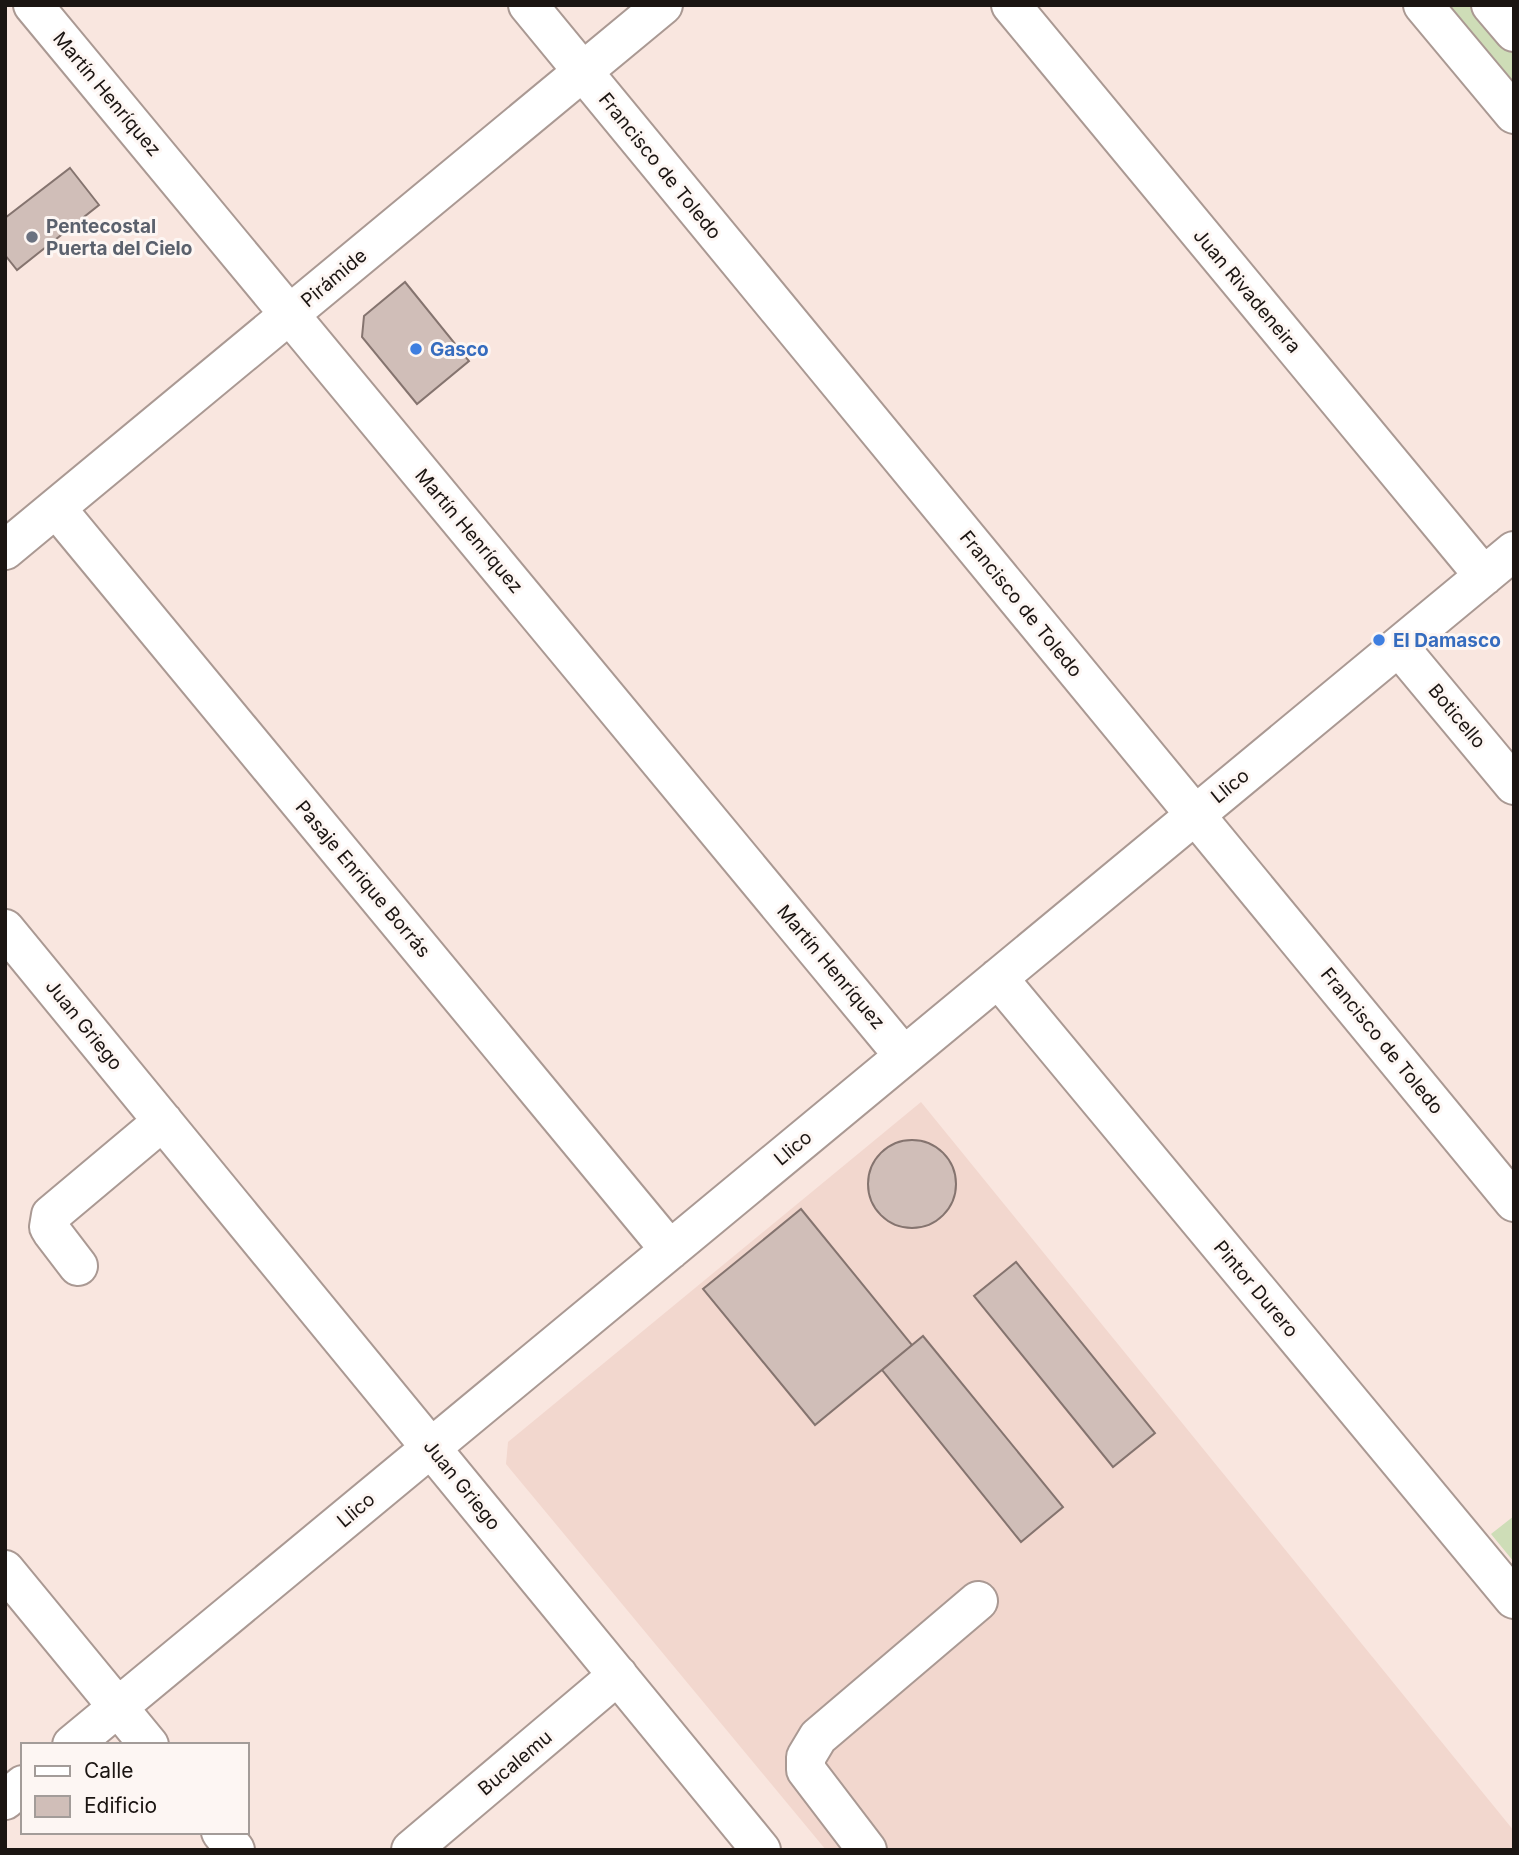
<svg xmlns="http://www.w3.org/2000/svg" width="1519" height="1855" font-family="Inter,sans-serif">
<rect width="100%" height="100%" fill="#f9e6df"/>
<path fill="#f2d7ce" d="M 921,1102 L 1514,1831 L 1514,1850 L 826,1850 L 506,1464 L 508,1442 Z"/>
<path fill="#ceddb7" d="M 1446,5 L 1477,5 L 1514,49 L 1514,88 Z
M 1514,1516 L 1514,1562 L 1491,1534 Z"/>
<path fill="#d0beb8" stroke="#85746f" stroke-width="2" d="M 70,168 L 99,205 L 17,270 L 5,255 L 5,218 Z
M 405,282 L 469,361 L 417,404 L 362,337 L 364,316 Z
M868 1184a44 44 0 1 1 88 0a44 44 0 1 1-88 0Z
M 801,1209 L 912,1345 L 815,1425 L 703,1289 Z
M 1016,1262 L 1155,1433 L 1113,1467 L 974,1296 Z
M 923,1336 L 1063,1507 L 1021,1542 L 882,1370 Z"/>
<g fill="none" stroke-linecap="round" stroke-linejoin="round">
<defs>
<path id="minor" d="M 33,5 L 904,1056
M 528,5 L 1514,1202
M 1011,5 L 1484,576
M 1423,5 L 1514,114
M 1491,5 L 1514,32
M 56,508 L 670,1250
M 5,550 L 663,5
M 1399,647 L 1514,785
M 5,929 L 761,1850
M 998,978 L 1514,1599
M 78,1266 L 52,1232 L 49,1227 L 51,1215 L 163,1121
M 5,1570 L 149,1745
M 72,1745 L 1514,551
M 5,1800 L 23,1785
M 221,1832 L 235,1850
M 411,1850 L 618,1675
M 867,1850 L 806,1770 L 806,1757 L 818,1737 L 978,1601"/>
</defs>
<use href="#minor" stroke="#aa9993" stroke-width="42"/>
<use href="#minor" stroke="#fff" stroke-width="38"/>
</g>
<circle fill="#6b7280" stroke="#fdf6f3" stroke-width="2.5" cx="32" cy="237" r="7"/>
<g fill="#3f7fe0" stroke="#fdf6f3" stroke-width="2.5">
<circle cx="416" cy="349" r="7"/>
<circle cx="1379" cy="640" r="7"/>
</g>
<g text-anchor="middle" dominant-baseline="central" stroke-width="6" stroke-linejoin="round" paint-order="stroke">
<g font-size="19" fill="#1b1512" stroke="#fdf6f3">
<text transform="translate(107 94) rotate(50)">Martín Henríquez</text>
<text transform="translate(660 166) rotate(51)">Francisco de Toledo</text>
<text transform="translate(334 278) rotate(-40)">Pirámide</text>
<text transform="translate(1247 291) rotate(50)">Juan Rivadeneira</text>
<text transform="translate(469 531) rotate(50)">Martín Henríquez</text>
<text transform="translate(1021 604) rotate(51)">Francisco de Toledo</text>
<text transform="translate(1457 716) rotate(50)">Boticello</text>
<text transform="translate(1230 786) rotate(-39)">Llico</text>
<text transform="translate(363 879) rotate(50)">Pasaje Enrique Borrás</text>
<text transform="translate(831 967) rotate(50)">Martín Henríquez</text>
<text transform="translate(84 1025) rotate(51)">Juan Griego</text>
<text transform="translate(1382 1041) rotate(51)">Francisco de Toledo</text>
<text transform="translate(793 1148) rotate(-40)">Llico</text>
<text transform="translate(1256 1289) rotate(50)">Pintor Durero</text>
<text transform="translate(462 1485) rotate(51)">Juan Griego</text>
<text transform="translate(356 1510) rotate(-40)">Llico</text>
<text transform="translate(515 1763) rotate(-40)">Bucalemu</text>
</g>
<g font-size="19" font-weight="bold" fill="#5b616d" stroke="#fdf6f3" text-anchor="start">
<text x="46" y="226">Pentecostal<tspan x="46" dy="22">Puerta del Cielo</tspan></text>
</g>
<g font-size="19" font-weight="bold" fill="#366cbe" stroke="#fdf6f3" text-anchor="start">
<text x="430" y="349">Gasco</text>
<text x="1393" y="640">El Damasco</text>
</g>
</g>
<rect width="1519" height="1855" fill="none" stroke="#1b1512" stroke-width="14"/>
<rect x="21" y="1743" width="228" height="91" fill="#fdf6f3" stroke="#a39c99" stroke-width="2"/>
<rect x="35" y="1766" width="35" height="10" fill="#ffffff" stroke="#a39c99" stroke-width="2"/>
<text x="84" y="1778" font-size="21" fill="#1b1512">Calle</text>
<rect x="35" y="1796" width="35" height="21" fill="#d0beb8" stroke="#a39c99" stroke-width="2"/>
<text x="84" y="1813" font-size="21" fill="#1b1512">Edificio</text>
</svg>
